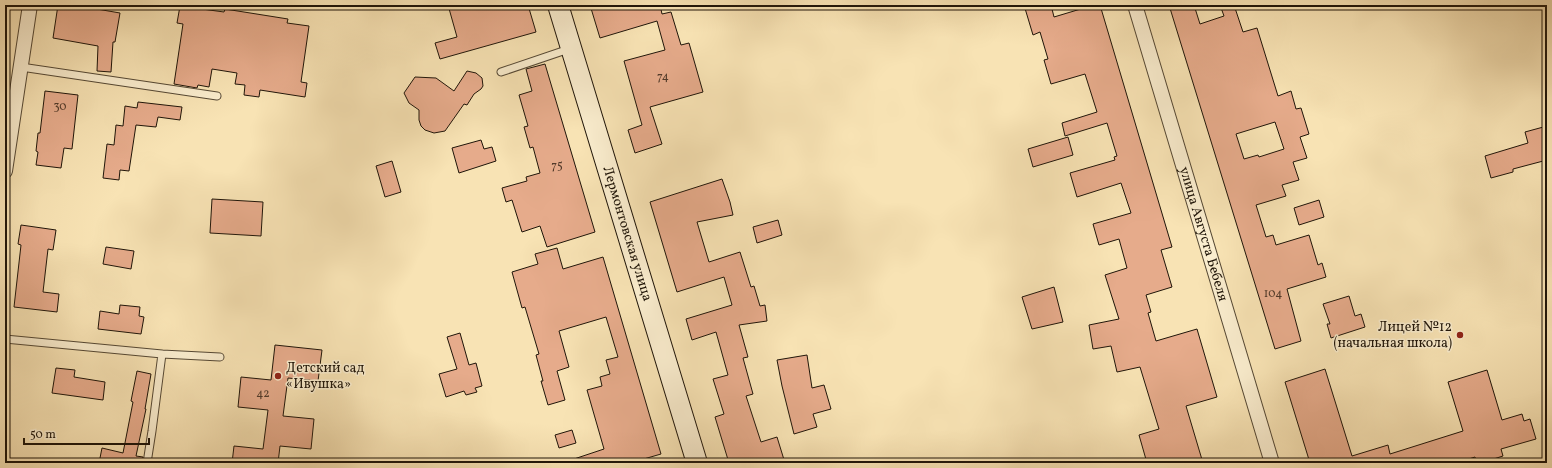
<svg xmlns="http://www.w3.org/2000/svg" width="1552" height="468" font-family="Vollkorn,serif">
<rect width="100%" height="100%" fill="#f8e3b4"/>
<filter id="stains"><feTurbulence type="fractalNoise" baseFrequency=".005" numOctaves="4"/><feColorMatrix values="0 0 0 0 .2 0 0 0 0 .09 0 0 0 0 .02 0 0 0 .5 -.17"/></filter>
<radialGradient id="worn" r=".72"><stop offset=".6" stop-color="#630" stop-opacity="0"/><stop offset="1" stop-color="#630" stop-opacity=".3"/></radialGradient>
<path fill="#e6ab8b" stroke="#1f1509" fill-rule="evenodd" d="M 58,5 L 91,5 L 91,8 L 120,13 L 115,42 L 113,42 L 111,72 L 97,71 L 98,46 L 53,38 Z
M 448,5 L 528,5 L 536,32 L 440,59 L 435,43 L 457,37 Z
M 590,5 L 660,5 L 662,14 L 671,12 L 681,45 L 689,43 L 703,92 L 650,107 L 662,144 L 635,153 L 628,130 L 642,125 L 624,61 L 665,50 L 657,21 L 600,38 Z
M 1024,5 L 1051,5 L 1054,17 L 1094,5 L 1100,5 L 1172,247 L 1161,250 L 1172,287 L 1146,295 L 1151,312 L 1148,313 L 1156,341 L 1197,329 L 1217,397 L 1186,406 L 1203,463 L 1147,463 L 1139,435 L 1159,429 L 1140,367 L 1117,372 L 1111,346 L 1093,349 L 1089,325 L 1119,319 L 1105,275 L 1127,268 L 1119,239 L 1099,245 L 1093,224 L 1131,213 L 1121,183 L 1077,197 L 1070,173 L 1115,160 L 1114,157 L 1117,156 L 1107,123 L 1065,136 L 1062,123 L 1097,112 L 1085,74 L 1051,84 L 1044,60 L 1048,59 L 1040,32 L 1033,35 Z
M 1169,5 L 1194,5 L 1200,24 L 1224,16 L 1220,5 L 1234,5 L 1243,32 L 1257,28 L 1278,96 L 1291,91 L 1296,109 L 1301,108 L 1309,134 L 1300,137 L 1307,158 L 1293,162 L 1299,180 L 1282,185 L 1286,196 L 1256,205 L 1266,237 L 1273,235 L 1276,245 L 1309,235 L 1318,265 L 1322,263 L 1326,277 L 1287,289 L 1301,341 L 1275,349 ZM 1275,122 L 1284,149 L 1259,157 L 1258,155 L 1244,159 L 1236,134 Z
M 180,6 L 224,12 L 225,9 L 288,19 L 287,23 L 309,26 L 301,82 L 307,83 L 305,97 L 260,90 L 259,97 L 244,95 L 245,85 L 235,84 L 237,73 L 212,69 L 209,87 L 198,85 L 197,88 L 174,84 L 183,24 L 177,23 Z
M 545,64 L 595,232 L 547,247 L 540,226 L 522,232 L 512,200 L 506,202 L 502,188 L 527,181 L 526,177 L 540,173 L 533,147 L 530,148 L 524,127 L 528,126 L 519,95 L 532,91 L 526,69 Z
M 467,71 L 476,73 L 482,78 L 483,86 L 481,89 L 474,94 L 467,105 L 464,104 L 445,131 L 434,133 L 425,130 L 421,126 L 419,120 L 419,110 L 409,103 L 404,93 L 415,77 L 436,78 L 454,91 Z
M 45,91 L 78,95 L 72,149 L 64,148 L 61,168 L 36,165 L 38,152 L 36,151 L 38,133 L 40,133 Z
M 138,102 L 182,107 L 180,120 L 158,117 L 156,127 L 136,125 L 129,171 L 120,170 L 119,180 L 103,178 L 107,144 L 114,145 L 116,125 L 123,126 L 125,106 L 137,108 Z
M 1547,126 L 1547,160 L 1513,169 L 1513,172 L 1491,178 L 1485,156 L 1528,143 L 1525,132 Z
M 1068,137 L 1073,155 L 1033,167 L 1028,149 Z
M 481,140 L 484,149 L 492,147 L 496,161 L 459,173 L 452,148 Z
M 392,161 L 401,192 L 385,197 L 376,166 Z
M 722,179 L 730,202 L 733,215 L 697,222 L 709,262 L 740,252 L 751,287 L 754,286 L 760,306 L 765,305 L 767,321 L 739,325 L 748,357 L 743,358 L 753,394 L 746,396 L 761,442 L 777,437 L 785,463 L 729,463 L 715,417 L 724,414 L 713,379 L 728,375 L 716,332 L 692,340 L 686,319 L 732,305 L 724,277 L 677,292 L 650,202 Z
M 212,199 L 263,202 L 261,236 L 210,233 Z
M 1319,200 L 1324,217 L 1299,225 L 1294,208 Z
M 778,220 L 782,235 L 757,243 L 753,227 Z
M 21,225 L 56,230 L 53,250 L 48,249 L 43,292 L 59,294 L 57,312 L 14,307 L 21,245 L 18,244 Z
M 106,247 L 134,251 L 131,269 L 103,264 Z
M 557,248 L 563,269 L 603,257 L 661,454 L 630,463 L 571,463 L 571,460 L 604,449 L 587,390 L 602,386 L 600,377 L 610,374 L 606,360 L 618,357 L 606,317 L 559,331 L 569,367 L 557,371 L 565,400 L 548,405 L 541,381 L 543,381 L 536,355 L 539,354 L 525,307 L 522,308 L 512,272 L 538,264 L 535,254 Z
M 1054,287 L 1063,322 L 1032,329 L 1022,297 Z
M 1349,296 L 1355,316 L 1361,314 L 1365,327 L 1331,338 L 1327,324 L 1330,324 L 1323,304 Z
M 120,305 L 140,307 L 139,316 L 144,317 L 141,334 L 98,329 L 100,311 L 119,314 Z
M 460,333 L 469,365 L 476,363 L 482,386 L 475,388 L 477,392 L 466,395 L 464,391 L 446,397 L 439,374 L 457,369 L 447,337 Z
M 275,345 L 322,350 L 318,381 L 288,378 L 283,416 L 314,419 L 311,449 L 280,446 L 278,463 L 232,463 L 234,446 L 263,449 L 268,410 L 238,407 L 241,377 L 271,380 Z
M 807,355 L 812,388 L 824,385 L 831,409 L 813,414 L 817,427 L 794,434 L 782,386 L 777,360 Z
M 56,368 L 75,370 L 74,377 L 105,382 L 103,400 L 52,393 Z
M 1325,369 L 1352,456 L 1388,445 L 1390,454 L 1463,431 L 1448,382 L 1487,370 L 1502,420 L 1522,414 L 1524,421 L 1530,419 L 1536,439 L 1501,449 L 1503,456 L 1481,463 L 1477,463 L 1475,457 L 1456,463 L 1341,463 L 1341,461 L 1336,463 L 1310,463 L 1285,382 Z
M 137,371 L 151,374 L 145,409 L 146,409 L 136,456 L 143,457 L 142,463 L 99,463 L 102,448 L 123,453 L 133,402 L 131,401 Z
M 572,430 L 576,443 L 559,448 L 555,435 Z"/>
<g fill="none" stroke-linecap="round" stroke-linejoin="round">
<defs>
<path id="lane" d="M 21,67 L 217,96
M 501,72 L 569,49
M 5,339 L 162,354 L 152,431 L 147,463
M 162,354 L 220,357"/>
<g id="street">
<path id="s1" d="M 1135,5 L 1272,463"/>
<path d="M 5,171 L 30,5"/>
</g>
<g id="secondary">
<path id="s2" d="M 558,5 L 697,463"/>
</g>
</defs>
<use href="#lane" stroke="#554834" stroke-width="9"/>
<use href="#street" stroke="#554834" stroke-width="16"/>
<use href="#secondary" stroke="#1f1509" stroke-width="22"/>
<use href="#lane" stroke="#faedce" stroke-width="7"/>
<use href="#street" stroke="#faedce" stroke-width="14"/>
<use href="#secondary" stroke="#faedce" stroke-width="20"/>
</g>
<g fill="#8f2418" stroke="#faedce" stroke-width="1.5">
<circle cx="1460" cy="335" r="4"/>
<circle cx="278" cy="376" r="4"/>
</g>
<g text-anchor="middle" dominant-baseline="central" stroke-width="3" stroke-linejoin="round" paint-order="stroke">
<g font-size="12" fill="#513a2a">
<text x="663" y="77">74</text>
<text x="60" y="107">30</text>
<text x="557" y="166">75</text>
<text x="1273" y="294">104</text>
<text x="263" y="394">42</text>
</g>
<g font-size="14" fill="#1f1509" stroke="#faedce">
<text stroke="none"><textPath href="#s2" startOffset="239">Лермонтовская улица</textPath></text>
<text stroke="none"><textPath href="#s1" startOffset="239">улица Августа Бебеля</textPath></text>
</g>
<g font-size="14" fill="#1f1509" stroke="#faedce" text-anchor="end">
<text x="1452" y="327">Лицей №12<tspan x="1452" dy="16">(начальная школа)</tspan></text>
<text x="286" y="368" text-anchor="start">Детский сад<tspan x="286" dy="16">«Ивушка»</tspan></text>
</g>
</g>
<rect width="1552" height="468" fill="none" stroke="#f8e3b4" stroke-width="20"/>
<rect x="6" y="6" width="1540" height="456" fill="none" stroke="#1f1509" stroke-width="2"/>
<rect x="10" y="10" width="1532" height="448" fill="none" stroke="#1f1509"/>
<path d="M24 438v6h125v-6" fill="none" stroke="#1f1509" stroke-width="2"/>
<text x="30" y="438" font-size="12" fill="#1f1509" stroke="#faedce" stroke-width="3" paint-order="stroke">50 m</text>
<rect width="100%" height="100%" filter="url(#stains)"/>
<rect width="100%" height="100%" fill="url(#worn)"/>
</svg>
